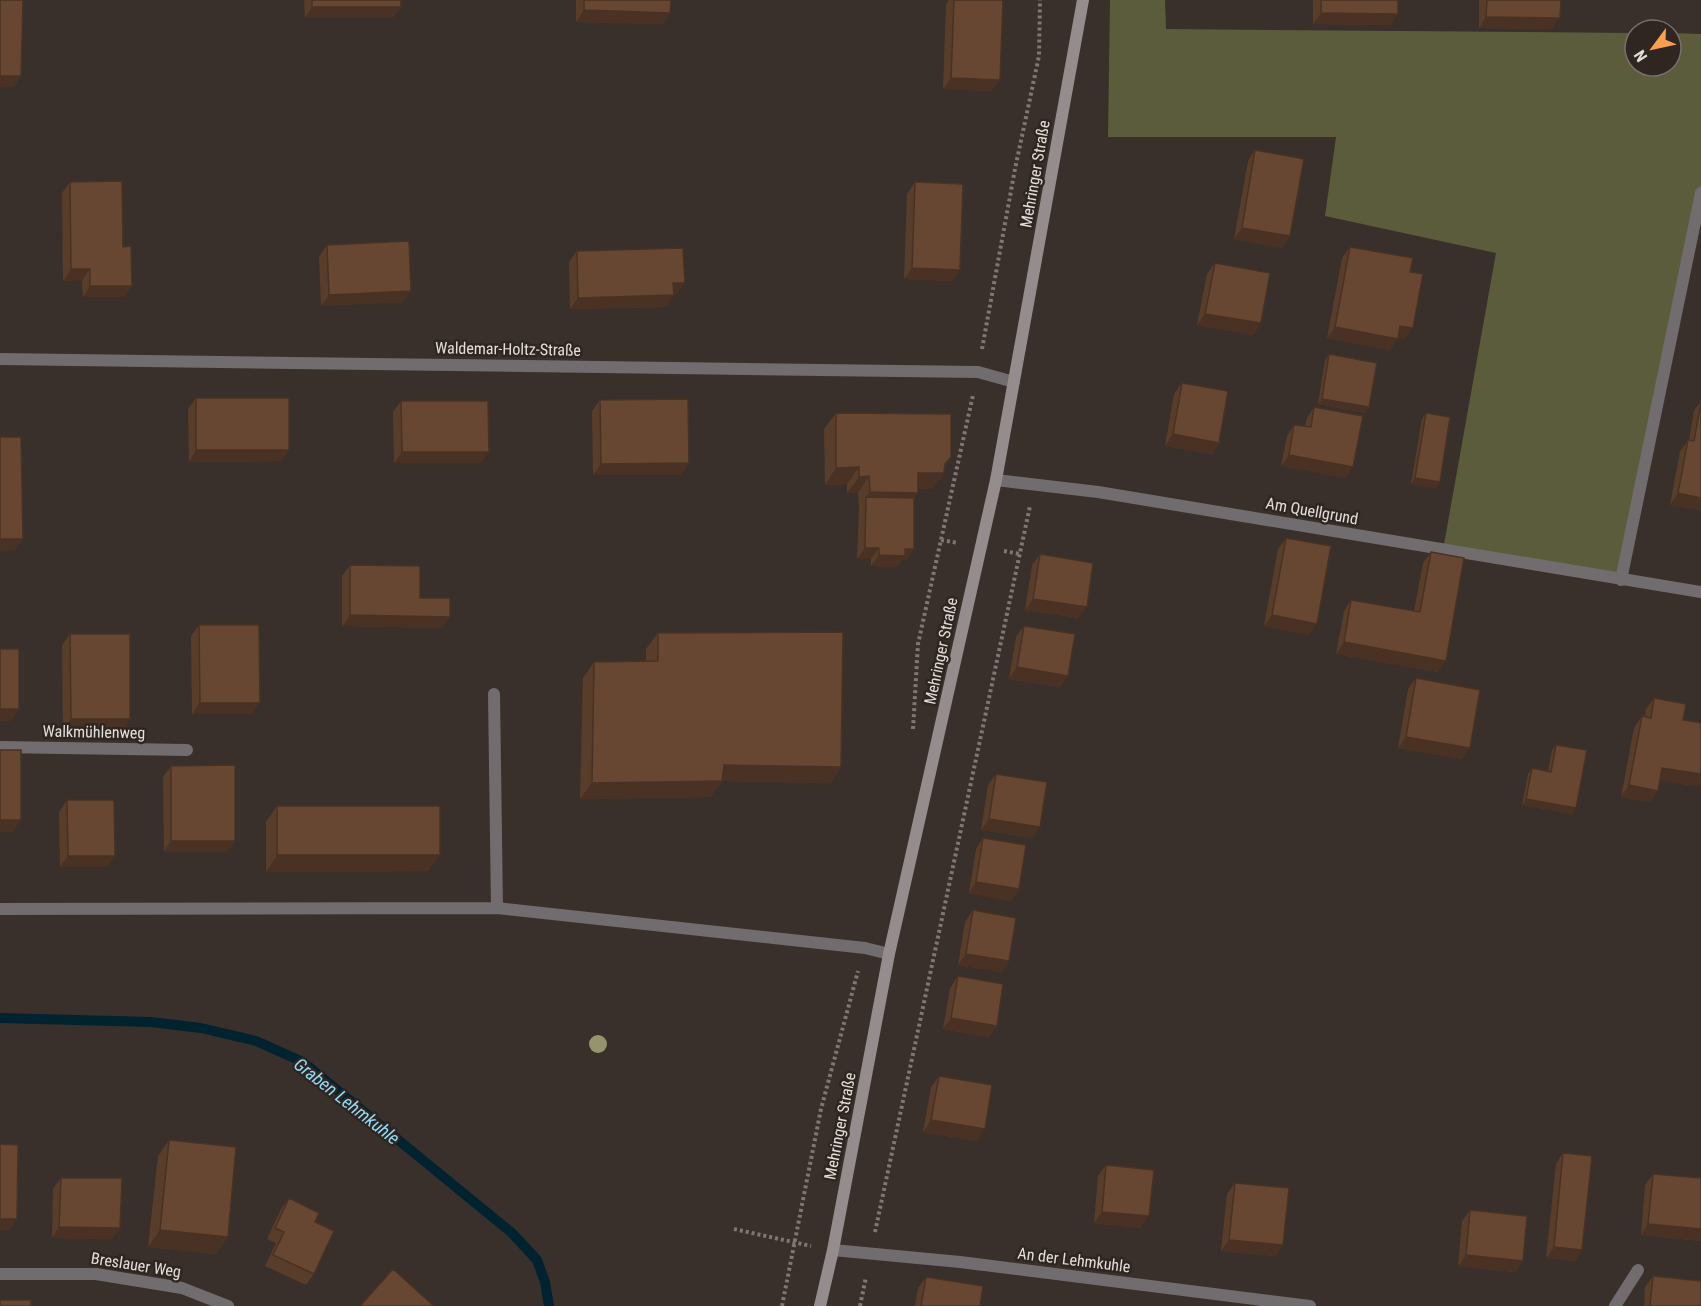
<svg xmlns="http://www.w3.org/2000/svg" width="1701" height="1306" font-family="'Roboto Condensed',sans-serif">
<rect width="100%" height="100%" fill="#39302b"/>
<path fill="#5b5c3b" d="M 1110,0 L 1165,0 L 1166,29 L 1635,33 L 1635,66 L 1671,66 L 1671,33 L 1701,34 L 1701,193 L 1621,580 L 1443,550 L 1496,253 L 1325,216 L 1336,137 L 1108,137 Z"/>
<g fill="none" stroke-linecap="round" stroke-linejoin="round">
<path stroke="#00232f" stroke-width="10" d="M 0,1018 L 151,1022 L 201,1028 L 256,1041 L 303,1062 L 512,1233 L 537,1260 L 545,1282 L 549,1306"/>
<path stroke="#7f7773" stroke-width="4" stroke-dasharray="3 3" stroke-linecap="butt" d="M 982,349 L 1015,169 L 1039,56 L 1040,0
M 941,540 L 958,543
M 1004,551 L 1020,554
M 913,729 L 918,644 L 973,395
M 734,1229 L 811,1246
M 875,1232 L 1030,506
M 782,1306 L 821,1109 L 858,971
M 860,1306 L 866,1277"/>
<path stroke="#716c6d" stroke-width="12" d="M 494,694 L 497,908
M 0,747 L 187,750
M 0,909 L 497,908 L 865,948 L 889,954
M 1615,1306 L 1638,1270"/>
<path stroke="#716c6d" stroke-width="12" d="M 0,359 L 978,372 L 1014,382
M 996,480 L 1098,492 L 1701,592
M 1621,580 L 1701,193
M 833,1250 L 960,1262 L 1310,1306
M 0,1274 L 96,1274 L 182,1288 L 228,1306"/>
<path stroke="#958c8e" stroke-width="12" d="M 820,1306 L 833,1250 L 889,954 L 996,480 L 1083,0"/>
</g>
<circle fill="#95946c" cx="598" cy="1044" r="9"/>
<path fill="#593d2b" d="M 304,0 L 401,0 L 393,18 L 305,18 Z
M 576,0 L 671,0 L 663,24 L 576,22 Z
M 949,0 L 1003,0 L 992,91 L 943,89 L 946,4 Z
M 1313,0 L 1398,0 L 1398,14 L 1390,25 L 1313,24 Z
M 1479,0 L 1561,0 L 1552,29 L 1479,28 Z
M 1255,150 L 1290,236 L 1282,248 L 1234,239 L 1248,161 Z
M 70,182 L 123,247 L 132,286 L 124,297 L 83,297 L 82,280 L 63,281 L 62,193 Z
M 915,182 L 952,281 L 904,279 L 907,194 Z
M 327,245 L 403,302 L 321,306 L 319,257 Z
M 1350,247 L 1410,272 L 1405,339 L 1398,338 L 1390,350 L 1327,338 L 1342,258 Z
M 577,251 L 677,294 L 674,294 L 666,307 L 570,309 L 569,262 Z
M 1215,263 L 1261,323 L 1253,335 L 1197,325 L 1207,274 Z
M 1329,354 L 1365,413 L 1318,404 L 1325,360 Z
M 1182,383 L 1219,443 L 1212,454 L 1165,446 L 1174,394 Z
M 196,398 L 281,461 L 189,462 L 188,409 Z
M 600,400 L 681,475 L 593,475 L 592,411 Z
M 401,401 L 481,463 L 394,463 L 393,412 Z
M 1701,401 L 1701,510 L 1670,505 L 1680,451 L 1689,440 L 1694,411 Z
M 1314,407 L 1346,478 L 1281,466 L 1287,436 L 1294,425 L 1305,426 L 1307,418 Z
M 836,413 L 951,457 L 945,466 L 933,489 L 918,489 L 914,498 L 914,549 L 906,560 L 902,560 L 897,567 L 871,566 L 871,559 L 857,559 L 859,508 L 858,493 L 847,493 L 847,484 L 825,485 L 824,429 Z
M 1426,413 L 1436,488 L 1411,484 L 1422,419 Z
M 1286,538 L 1309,635 L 1264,626 L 1278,549 Z
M 1431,552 L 1438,672 L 1336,654 L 1344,611 L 1351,600 L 1414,611 L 1423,563 Z
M 1040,554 L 1079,618 L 1025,610 L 1032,565 Z
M 350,565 L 420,598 L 442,628 L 342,626 L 342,576 Z
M 199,625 L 252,714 L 192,714 L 191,636 Z
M 1024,626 L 1060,687 L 1009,679 L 1016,637 Z
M 658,633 L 841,767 L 830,783 L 722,781 L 710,797 L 580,799 L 583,678 L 594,662 L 646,661 L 646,649 Z
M 70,634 L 122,730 L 63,730 L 62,645 Z
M 1416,678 L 1462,759 L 1398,748 L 1408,689 Z
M 1654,698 L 1683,720 L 1699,787 L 1660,780 L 1650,802 L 1621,797 L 1634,728 L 1642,716 L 1645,717 L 1646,709 Z
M 1556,745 L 1576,808 L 1572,814 L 1522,805 L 1528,774 L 1532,768 L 1548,771 L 1552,750 Z
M 171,766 L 235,841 L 227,852 L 164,852 L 163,777 Z
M 996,774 L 1032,838 L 981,830 L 988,785 Z
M 67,800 L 107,867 L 60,867 L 59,812 Z
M 277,806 L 428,871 L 266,872 L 266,822 Z
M 983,838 L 1019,889 L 1011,901 L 969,893 L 976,849 Z
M 973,910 L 1009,961 L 1001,972 L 958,965 L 965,922 Z
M 958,976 L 989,1037 L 943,1029 L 950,988 Z
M 939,1076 L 977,1141 L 923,1132 L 931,1087 Z
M 169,1140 L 228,1237 L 216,1254 L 148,1247 L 158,1156 Z
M 1563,1153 L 1582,1250 L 1575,1261 L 1546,1258 L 1556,1164 Z
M 1106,1165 L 1141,1228 L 1094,1223 L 1098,1176 Z
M 1653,1174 L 1701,1178 L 1701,1241 L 1641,1235 L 1645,1185 Z
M 61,1178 L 120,1228 L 112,1239 L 52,1238 L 53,1189 Z
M 1235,1183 L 1283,1245 L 1275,1256 L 1221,1251 L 1227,1194 Z
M 289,1198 L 314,1274 L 306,1285 L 265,1266 L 276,1243 L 267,1239 L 281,1209 Z
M 1470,1210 L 1515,1272 L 1458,1266 L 1462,1221 Z
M 1653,1276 L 1701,1306 L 1644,1306 L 1645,1287 Z
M 926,1277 L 980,1306 L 915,1306 L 918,1288 Z"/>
<path fill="#493223" d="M 312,7 L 401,7 L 393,18 L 305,18 Z
M 584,10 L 670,13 L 663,24 L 576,22 Z
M 1321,13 L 1398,14 L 1390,25 L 1313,24 Z
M 1486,17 L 1560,18 L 1552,29 L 1479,28 Z
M 0,76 L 21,76 L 14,87 L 0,87 Z
M 951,78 L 1000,80 L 992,91 L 943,89 Z
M 1242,228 L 1290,236 L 1282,248 L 1234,239 Z
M 912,268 L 960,270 L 952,281 L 904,279 Z
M 71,269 L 90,269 L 82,280 L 63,281 Z
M 673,283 L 685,283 L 677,294 L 666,294 Z
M 90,286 L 132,286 L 124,297 L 83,297 Z
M 411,291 L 403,302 L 321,306 L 329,295 Z
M 674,295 L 666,307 L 570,309 L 578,298 Z
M 1205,314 L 1261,323 L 1253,335 L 1197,325 Z
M 1400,326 L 1413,328 L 1405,339 L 1392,337 Z
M 1335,327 L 1398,339 L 1390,350 L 1327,338 Z
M 1322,399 L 1369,407 L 1365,413 L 1318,404 Z
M 1173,434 L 1219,443 L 1212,454 L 1165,446 Z
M 196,450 L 289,450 L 281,461 L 189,462 Z
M 402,452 L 489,452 L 481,463 L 394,463 Z
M 1289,455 L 1353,467 L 1346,478 L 1281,466 Z
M 951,457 L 940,473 L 944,473 L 933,489 L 907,489 L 918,473 L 945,464 Z
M 689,463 L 681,475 L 593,475 L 601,464 Z
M 859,467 L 847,484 L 825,485 L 836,468 Z
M 869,476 L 858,493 L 847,493 L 859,477 Z
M 1415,478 L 1440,482 L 1436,488 L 1411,484 Z
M 870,492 L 918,493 L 906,510 L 866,497 Z
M 1678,493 L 1701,498 L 1701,510 L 1670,505 Z
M 0,539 L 23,539 L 15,550 L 0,551 Z
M 865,548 L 879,548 L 871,559 L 857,559 Z
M 905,549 L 914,549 L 906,560 L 902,560 L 897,567 L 871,566 L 879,555 Z
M 1033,599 L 1087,607 L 1079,618 L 1025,610 Z
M 350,615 L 450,617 L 442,628 L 342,626 Z
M 1272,615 L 1317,624 L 1309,635 L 1264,626 Z
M 1344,642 L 1446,661 L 1438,672 L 1336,654 Z
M 1017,667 L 1068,676 L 1060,687 L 1009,679 Z
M 200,703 L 260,703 L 252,714 L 192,714 Z
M 0,709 L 19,709 L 11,721 L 0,721 Z
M 71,719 L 130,719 L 122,730 L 63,730 Z
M 1406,737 L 1470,748 L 1462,759 L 1398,748 Z
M 724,765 L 841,767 L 830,783 L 722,781 L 710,797 L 580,799 L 592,783 Z
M 1662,768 L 1701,774 L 1701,783 L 1699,787 L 1654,779 Z
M 1629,785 L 1658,791 L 1650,802 L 1621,797 Z
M 1526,799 L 1576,808 L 1572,814 L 1522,805 Z
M 989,819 L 1040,827 L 1032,838 L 981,830 Z
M 0,820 L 21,820 L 13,832 L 0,832 Z
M 171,841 L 235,841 L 227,852 L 164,852 Z
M 277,855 L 440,855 L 428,871 L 266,872 Z
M 68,856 L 115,856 L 107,867 L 60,867 Z
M 976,882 L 1019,889 L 1011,901 L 969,893 Z
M 966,954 L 1009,961 L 1001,972 L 958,965 Z
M 951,1018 L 997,1026 L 989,1037 L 943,1029 Z
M 931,1120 L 985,1129 L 977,1141 L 923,1132 Z
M 1102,1212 L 1149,1216 L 1141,1228 L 1094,1223 Z
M 0,1219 L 17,1219 L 10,1230 L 0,1230 Z
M 1648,1224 L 1701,1229 L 1701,1241 L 1641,1235 Z
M 59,1227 L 120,1228 L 112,1239 L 52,1238 Z
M 160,1230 L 228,1237 L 216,1254 L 148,1247 Z
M 1229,1240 L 1283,1245 L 1275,1256 L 1221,1251 Z
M 1554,1247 L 1582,1250 L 1575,1261 L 1546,1258 Z
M 1466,1255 L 1523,1261 L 1515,1272 L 1458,1266 Z"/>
<path fill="#684732" stroke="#493223" stroke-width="1.5" d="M 0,0 L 23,0 L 21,76 L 0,76 Z
M 312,0 L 401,0 L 401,7 L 312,7 Z
M 584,0 L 671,0 L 670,13 L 584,10 Z
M 954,0 L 1003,0 L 1000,80 L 951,78 Z
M 1321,0 L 1398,0 L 1398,14 L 1321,13 Z
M 1487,0 L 1561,0 L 1560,18 L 1486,17 Z
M 1255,150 L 1304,159 L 1290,236 L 1242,228 Z
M 122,181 L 123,247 L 131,246 L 132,286 L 90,286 L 90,269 L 71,269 L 70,182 Z
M 915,182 L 963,184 L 960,270 L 912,268 Z
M 409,241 L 411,291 L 329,295 L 327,245 Z
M 1350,247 L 1413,258 L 1410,272 L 1423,274 L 1413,328 L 1400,326 L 1398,339 L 1335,327 Z
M 683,248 L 685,283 L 673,283 L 674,295 L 578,298 L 577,251 Z
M 1215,263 L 1270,273 L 1261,323 L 1205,314 Z
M 1329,354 L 1377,363 L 1369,407 L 1322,399 Z
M 1182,383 L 1228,391 L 1219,443 L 1173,434 Z
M 196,398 L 289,398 L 289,450 L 196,450 Z
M 688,399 L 689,463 L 601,464 L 600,400 Z
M 401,401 L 488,401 L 489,452 L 402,452 Z
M 1701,403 L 1701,498 L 1678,493 L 1688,440 L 1694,441 Z
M 1314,407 L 1363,416 L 1353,467 L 1289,455 L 1294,425 L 1311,427 Z
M 836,413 L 951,414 L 951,457 L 945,464 L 944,473 L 918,473 L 918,493 L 870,492 L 869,476 L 859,477 L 859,467 L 836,468 Z
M 1426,413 L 1450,417 L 1440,482 L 1415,478 Z
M 0,437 L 21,437 L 23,539 L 0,539 Z
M 866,497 L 914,498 L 914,549 L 905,549 L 905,556 L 879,555 L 879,548 L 865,548 Z
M 1286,538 L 1331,546 L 1317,624 L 1272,615 Z
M 1431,552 L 1464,558 L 1446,661 L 1344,642 L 1351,600 L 1420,612 Z
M 1040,554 L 1093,563 L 1087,607 L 1033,599 Z
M 350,565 L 420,566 L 420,598 L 450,598 L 450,617 L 350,615 Z
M 199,625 L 259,625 L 260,703 L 200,703 Z
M 1024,626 L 1075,634 L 1068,676 L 1017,667 Z
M 843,632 L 841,767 L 724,765 L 722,781 L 592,783 L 594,662 L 658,661 L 658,633 Z
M 70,634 L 130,634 L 130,719 L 71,719 Z
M 0,649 L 19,649 L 19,709 L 0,709 Z
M 1416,678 L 1480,690 L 1470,748 L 1406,737 Z
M 1654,698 L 1686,704 L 1683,720 L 1701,723 L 1701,774 L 1662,768 L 1658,791 L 1629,785 L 1642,716 L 1651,718 Z
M 1556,745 L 1587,750 L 1576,808 L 1526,799 L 1532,768 L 1551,772 Z
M 0,750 L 21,750 L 21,820 L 0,820 Z
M 235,765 L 235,841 L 171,841 L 171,766 Z
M 996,774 L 1047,782 L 1040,827 L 989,819 Z
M 67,800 L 114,800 L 115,856 L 68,856 Z
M 277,806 L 440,806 L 440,855 L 277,855 Z
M 983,838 L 1026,845 L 1019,889 L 976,882 Z
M 973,910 L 1016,918 L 1009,961 L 966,954 Z
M 958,976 L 1003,984 L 997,1026 L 951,1018 Z
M 939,1076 L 992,1085 L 985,1129 L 931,1120 Z
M 169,1140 L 236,1147 L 228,1237 L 160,1230 Z
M 0,1144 L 18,1145 L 17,1219 L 0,1219 Z
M 1563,1153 L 1592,1156 L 1582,1250 L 1554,1247 Z
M 1106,1165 L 1154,1170 L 1149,1216 L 1102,1212 Z
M 1653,1174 L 1701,1178 L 1701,1229 L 1648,1224 Z
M 61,1178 L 122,1178 L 120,1228 L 59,1227 Z
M 1235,1183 L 1289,1188 L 1283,1245 L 1229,1240 Z
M 289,1198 L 319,1213 L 315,1222 L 334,1231 L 314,1274 L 273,1255 L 284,1232 L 275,1228 Z
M 1470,1210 L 1527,1216 L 1523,1261 L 1466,1255 Z
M 393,1269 L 434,1306 L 360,1306 Z
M 1653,1276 L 1701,1281 L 1701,1306 L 1650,1306 Z
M 926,1277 L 983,1286 L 980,1306 L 921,1306 Z
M 0,1300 L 31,1300 L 31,1306 L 0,1306 Z"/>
<g text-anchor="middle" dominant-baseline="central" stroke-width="5" stroke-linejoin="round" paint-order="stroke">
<g font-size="16" fill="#e3deda" stroke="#2f2621">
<text transform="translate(1035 174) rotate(-80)">Mehringer Straße</text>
<text transform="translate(508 349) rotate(1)">Waldemar-Holtz-Straße</text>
<text transform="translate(1312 511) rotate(10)">Am Quellgrund</text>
<text transform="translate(941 651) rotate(-78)">Mehringer Straße</text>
<text transform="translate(94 732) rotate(1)">Walkmühlenweg</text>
<text transform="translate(840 1126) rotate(-79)">Mehringer Straße</text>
<text transform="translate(1074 1260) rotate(7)">An der Lehmkuhle</text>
<text transform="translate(136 1265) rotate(9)">Breslauer Weg</text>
</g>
<g font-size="18" font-style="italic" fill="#90dcfb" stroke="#2f2621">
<text transform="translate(347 1101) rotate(38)">Graben Lehmkuhle</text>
</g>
</g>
<g transform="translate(1653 48) rotate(237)"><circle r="28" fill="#2f2621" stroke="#77706b" stroke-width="1.5"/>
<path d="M0-4.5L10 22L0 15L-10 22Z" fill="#fa9f4e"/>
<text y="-9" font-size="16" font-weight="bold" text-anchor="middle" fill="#e3deda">N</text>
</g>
</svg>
